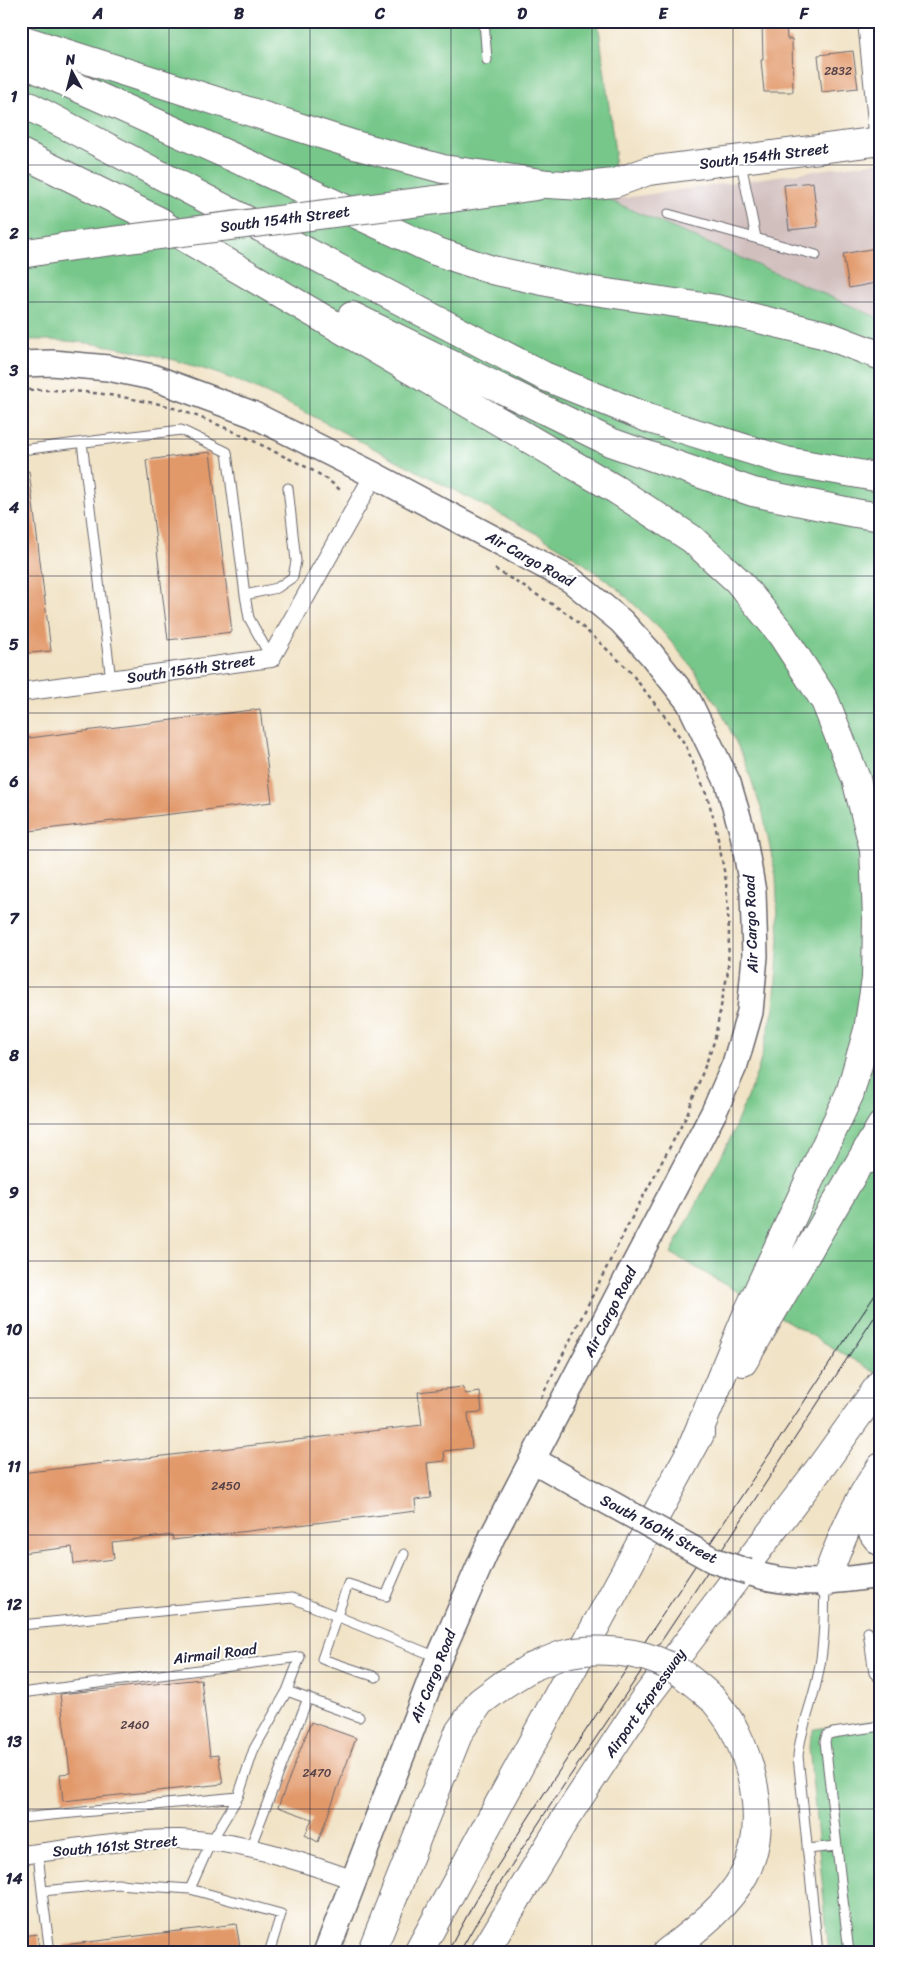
<svg xmlns="http://www.w3.org/2000/svg" width="902" height="1974" font-family="Sriracha,sans-serif">
<rect width="100%" height="100%" fill="#fff"/>
<filter id="ink" filterUnits="userSpaceOnUse"><feTurbulence type="fractalNoise" baseFrequency=".02" numOctaves="2"/><feDisplacementMap in="SourceGraphic" scale="10" xChannelSelector="R" yChannelSelector="G"/><feConvolveMatrix kernelMatrix="1 2 1 2 8 2 1 2 1" color-interpolation-filters="sRGB"/></filter>
<filter id="wash" filterUnits="userSpaceOnUse"><feTurbulence type="fractalNoise" baseFrequency=".0096" numOctaves="4" result="noise"/><feDisplacementMap in="SourceGraphic" scale="20" xChannelSelector="R" yChannelSelector="G"/><feGaussianBlur stdDeviation="1.12" result="paint"/><feColorMatrix in="noise" values="0 0 0 0 0 0 0 0 0 0 0 0 0 0 0 0 0 1.4 0 .05"/><feComposite in="paint" operator="in"/></filter>
<g filter="url(#wash)">
<rect width="100%" height="100%" fill="#f1e3c6"/>
<path fill="#d1bfbe" d="M 881,162 L 881,319 L 609,200 L 841,167 Z"/>
<path fill="#76c789" stroke="#4c7462" d="M 21,21 L 598,21 L 615,153 L 609,200 L 881,319 L 881,1376 L 671,1253 L 730,1139 L 758,1070 L 774,1008 L 779,939 L 776,876 L 763,814 L 745,761 L 721,711 L 692,667 L 661,630 L 617,588 L 575,557 L 538,534 C 482,505 427,476 371,447 C 325,423 280,397 232,379 C 166,354 92,338 21,340 Z
M 881,1720 L 881,1953 L 829,1953 L 809,1746 L 814,1729 Z"/>
<g id="blocks">
<path fill="#e2996a" d="M 762,21 L 786,21 L 787,39 L 792,39 L 793,92 L 764,92 L 761,60 L 763,60 Z
M 853,51 L 858,88 L 822,92 L 818,55 Z
M 813,182 L 818,227 L 789,230 L 784,185 Z
M 881,247 L 881,282 L 849,288 L 843,254 Z
M 210,452 L 232,632 L 168,640 L 146,460 Z
M 29,471 L 51,651 L 21,654 L 21,472 Z
M 260,709 L 272,802 L 21,832 L 21,739 Z
M 462,1387 L 466,1394 L 480,1392 L 482,1412 L 468,1413 L 472,1448 L 444,1451 L 445,1461 L 427,1463 L 431,1498 L 415,1500 L 416,1511 L 173,1540 L 172,1535 L 112,1542 L 114,1559 L 74,1564 L 72,1547 L 21,1553 L 21,1473 L 422,1425 L 418,1392 Z
M 201,1679 L 210,1756 L 218,1755 L 223,1784 L 63,1801 L 60,1774 L 70,1773 L 60,1694 Z
M 311,1722 L 356,1738 L 318,1842 L 305,1835 L 312,1819 L 278,1807 Z
M 236,1924 L 241,1953 L 64,1953 L 64,1945 Z
M 37,1934 L 40,1953 L 21,1953 L 21,1936 Z"/>
</g>
</g>
<g filter="url(#ink)">
<use href="#blocks" fill-opacity="0" stroke="#6a666c" stroke-width="1"/>
<g fill="none" stroke-linecap="round" stroke-linejoin="round">
<defs>
<path id="lane" d="M 484,21 L 487,60
M 741,163 L 756,238
M 668,214 L 816,255
M 82,442 L 111,680
M 21,450 L 181,430 L 227,452 L 245,595
M 271,658 L 249,618 L 245,595 L 277,588 L 293,577 L 296,561 L 288,488
M 862,1171 L 881,1166
M 21,1625 L 292,1598 L 437,1657
M 868,1632 L 874,1673 L 881,1680
M 376,1677 L 322,1659 L 348,1584 L 386,1596 L 404,1554
M 21,1693 L 300,1657 L 287,1691 L 359,1717
M 238,1797 L 211,1842 L 190,1889 L 281,1914 L 269,1953
M 21,1818 L 238,1797 L 254,1749 L 287,1691
M 250,1848 L 308,1698
M 807,1849 L 837,1846
M 38,1853 L 42,1891
M 50,1953 L 42,1891 L 117,1884 L 190,1889
M 818,1953 L 798,1756 C 801,1726 814,1700 819,1670 C 825,1642 824,1613 825,1585
M 849,1953 L 825,1741 L 827,1735 L 833,1733 L 881,1726"/>
<path id="street" d="M 867,21 L 879,142
M 21,692 L 271,658 L 374,475
M 21,1855 C 73,1849 129,1838 180,1839 C 242,1841 297,1860 354,1880"/>
<path id="secondary" d="M 21,364 L 52,363 L 108,368 L 152,377 L 252,414 L 374,475 L 571,580 L 621,621 L 651,654 L 689,702 L 728,783 L 743,834 L 753,892 L 755,956 L 750,1012 L 735,1064 L 714,1112 L 492,1537 L 439,1658 L 326,1953
M 533,1460 L 581,1487
M 748,1572 C 793,1588 835,1581 881,1575"/>
<path id="primary" d="M 548,184 L 583,186 L 615,183 L 648,171 L 881,141
M 451,198 L 536,186
M 21,254 L 65,247"/>
<path id="highway" d="M 21,39 L 355,145 L 443,169 L 548,184
M 21,62 L 288,182 L 435,251 L 492,270 L 580,289 L 717,309 L 826,335 L 881,356
M 21,102 L 544,376 L 650,419 L 786,461 L 881,478
M 21,153 L 161,222
M 146,215 L 615,489 L 692,539 L 738,581 L 780,632 L 825,701 L 856,779 L 874,849 L 877,918 L 876,979 L 868,1030 L 850,1093 L 748,1312 L 691,1450
M 352,316 L 610,442 L 753,492 L 855,513 L 881,517
M 743,1362 L 881,1126
M 869,1485 C 868,1504 864,1529 881,1542
M 825,1583 C 840,1541 855,1503 881,1467
M 371,1953 L 459,1732 L 480,1702 L 504,1684 L 530,1668
M 418,1953 L 700,1434
M 484,1953 L 565,1819 L 643,1701 L 823,1464 L 881,1383
M 666,1953 C 694,1931 727,1907 744,1875 C 767,1832 756,1772 735,1731 C 730,1720 721,1709 713,1699"/>
</defs>
<use href="#lane" stroke="#6a666c" stroke-width="11"/>
<use href="#street" stroke="#6a666c" stroke-width="20"/>
<use href="#secondary" stroke="#6a666c" stroke-width="28"/>
<use href="#primary" stroke="#6a666c" stroke-width="30"/>
<use href="#highway" stroke="#6a666c" stroke-width="30"/>
<path stroke="#6a666c" stroke-width="2.5" stroke-dasharray="4 4" stroke-linecap="butt" d="M 21,390 C 61,389 99,392 138,400 C 147,402 156,403 164,405 C 204,417 243,435 279,454 C 300,464 324,474 341,491
M 495,569 L 568,614 L 598,641 L 628,669 L 666,718 L 685,744 L 707,796 L 715,823 L 726,881 L 729,931 L 728,971 L 714,1042 L 686,1117 L 629,1223 L 540,1400"/>
<use href="#lane" stroke="#fff" stroke-width="9"/>
<use href="#street" stroke="#fff" stroke-width="18"/>
<use href="#secondary" stroke="#fff" stroke-width="25"/>
<use href="#primary" stroke="#fff" stroke-width="28"/>
<use href="#highway" stroke="#fff" stroke-width="28"/>
<path stroke="#22223b" stroke-width="1" d="M 447,1953 L 475,1901 L 545,1792 L 881,1286
M 459,1953 C 512,1858 575,1769 636,1679 C 719,1556 799,1431 881,1307"/>
<defs>
<path id="secondary-bridge" d="M 581,1487 L 713,1560 L 748,1572"/>
<path id="primary-bridge" d="M 65,247 L 451,198"/>
<path id="highway-bridge" d="M 530,1668 C 540,1664 551,1659 562,1655 C 592,1646 639,1651 667,1665 C 684,1673 699,1687 713,1699"/>
</defs>
<use href="#secondary-bridge" stroke="#6a666c" stroke-width="28" stroke-linecap="butt"/>
<use href="#primary-bridge" stroke="#6a666c" stroke-width="30" stroke-linecap="butt"/>
<use href="#highway-bridge" stroke="#6a666c" stroke-width="30" stroke-linecap="butt"/>
<use href="#secondary-bridge" stroke="#fff" stroke-width="25"/>
<use href="#primary-bridge" stroke="#fff" stroke-width="28"/>
<use href="#highway-bridge" stroke="#fff" stroke-width="28"/>
</g>
</g>
<path fill="none" stroke="#22223b" stroke-width="1" stroke-opacity="0.55" d="M 169,21 L 169,1953M 310,21 L 310,1953M 451,21 L 451,1953M 592,21 L 592,1953M 733,21 L 733,1953M 21,165 L 881,165M 21,302 L 881,302M 21,439 L 881,439M 21,576 L 881,576M 21,713 L 881,713M 21,850 L 881,850M 21,987 L 881,987M 21,1124 L 881,1124M 21,1261 L 881,1261M 21,1398 L 881,1398M 21,1535 L 881,1535M 21,1672 L 881,1672M 21,1809 L 881,1809"/>
<g text-anchor="middle" dominant-baseline="central" stroke-width="4" stroke-linejoin="round" paint-order="stroke">
<g font-size="12" fill="#524047">
<text x="838" y="71">2832</text>
<text x="226" y="1486">2450</text>
<text x="135" y="1725">2460</text>
<text x="317" y="1773">2470</text>
</g>
<g font-size="15" fill="#22223b" stroke="#fff">
<text transform="translate(764 156) rotate(-7)">South 154th Street</text>
<text transform="translate(285 219) rotate(-7)">South 154th Street</text>
<text transform="translate(530 559) rotate(29)">Air Cargo Road</text>
<text transform="translate(191 669) rotate(-8)">South 156th Street</text>
<text transform="translate(751 924) rotate(-92)">Air Cargo Road</text>
<text transform="translate(610 1312) rotate(-63)">Air Cargo Road</text>
<text transform="translate(659 1529) rotate(28)">South 160th Street</text>
<text transform="translate(215 1654) rotate(-7)">Airmail Road</text>
<text transform="translate(433 1676) rotate(-68)">Air Cargo Road</text>
<text transform="translate(645 1703) rotate(-55)">Airport Expressway</text>
<text transform="translate(115 1846) rotate(-5)">South 161st Street</text>
</g>
</g>
<rect width="902" height="1974" fill="none" stroke="#fff" stroke-width="55"/>
<g transform="translate(72 72) rotate(353)" stroke="#ffffff" stroke-width="4" paint-order="stroke">
<path d="M0-4L9 19L0 12L-9 19Z" fill="#22223b"/>
<text y="-8" font-size="14" font-weight="bold" text-anchor="middle" fill="#22223b">N</text>
</g>
<rect x="28" y="28" width="846" height="1918" fill="none" stroke="#22223b" stroke-width="2"/>
<g font-size="16" text-anchor="middle" font-weight="bold" fill="#22223b">
<text x="98" y="19">A</text>
<text x="239" y="19">B</text>
<text x="380" y="19">C</text>
<text x="522" y="19">D</text>
<text x="663" y="19">E</text>
<text x="804" y="19">F</text>
<text x="14" y="102">1</text>
<text x="14" y="239">2</text>
<text x="14" y="376">3</text>
<text x="14" y="513">4</text>
<text x="14" y="650">5</text>
<text x="14" y="787">6</text>
<text x="14" y="924">7</text>
<text x="14" y="1061">8</text>
<text x="14" y="1198">9</text>
<text x="14" y="1335">10</text>
<text x="14" y="1472">11</text>
<text x="14" y="1610">12</text>
<text x="14" y="1747">13</text>
<text x="14" y="1884">14</text>
</g>
</svg>
